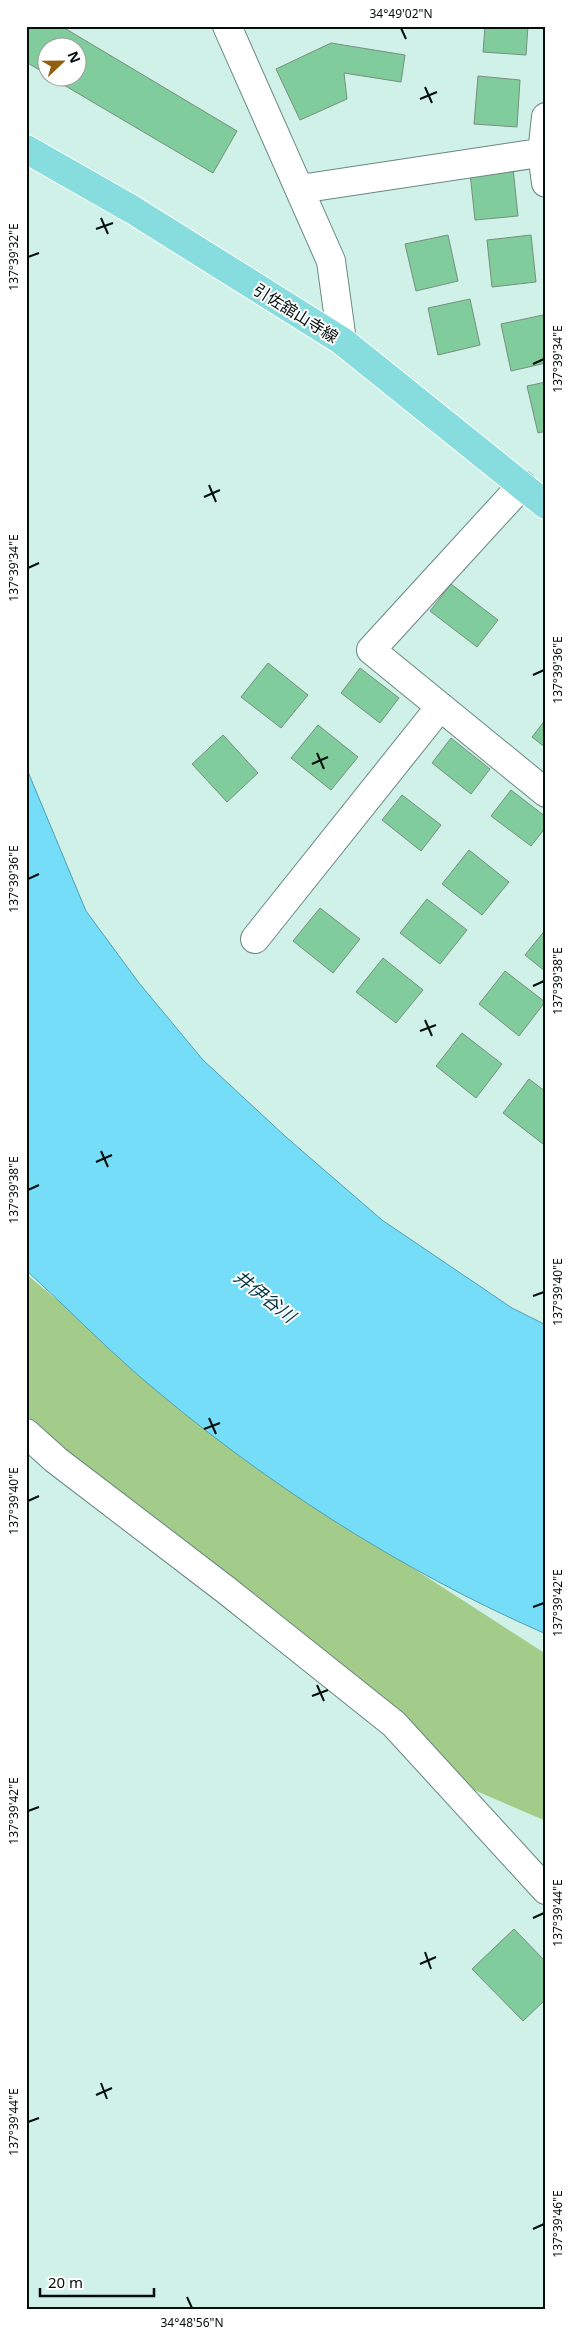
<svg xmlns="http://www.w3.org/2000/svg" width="572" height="2336" font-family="'Noto Sans','Noto Sans JP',sans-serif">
<rect width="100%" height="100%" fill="#d0f1e7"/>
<path fill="#a3cc8b" d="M 26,1274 L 267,1474 L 546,1654 L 546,1821 L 439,1775 L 26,1415 Z"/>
<path fill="#75ddf8" stroke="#539fb1" d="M 26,767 L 86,911 L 139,983 L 203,1060 L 286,1137 L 382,1220 L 512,1308 L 546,1325 L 546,1634 C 399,1570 260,1480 139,1376 C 100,1342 64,1305 26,1270 Z"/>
<path fill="#80cc9c" stroke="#77907f" d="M 28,26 L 61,26 L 237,131 L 213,173 L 52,78 L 78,78 L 78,48 L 48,48 L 48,75 L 26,62 L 26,30 Z
M 485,26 L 528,26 L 526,55 L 483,52 Z
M 331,43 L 405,55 L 401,82 L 344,73 L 347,99 L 300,120 L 276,69 Z
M 478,76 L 520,80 L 517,127 L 474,124 Z
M 513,168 L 518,216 L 475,220 L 470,173 Z
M 448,235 L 458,281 L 416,291 L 405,244 Z
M 531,235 L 536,282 L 492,287 L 487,240 Z
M 470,299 L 480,345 L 438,355 L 428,308 Z
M 543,315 L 546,325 L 546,363 L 511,371 L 501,324 Z
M 546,382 L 546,431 L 538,433 L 527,386 Z
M 451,584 L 498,620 L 477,647 L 430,611 Z
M 268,663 L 308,695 L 281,728 L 241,697 Z
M 360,668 L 399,698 L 380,723 L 341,693 Z
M 546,719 L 546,748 L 532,737 Z
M 318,725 L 358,757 L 331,790 L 291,758 Z
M 223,735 L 258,773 L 227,802 L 192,764 Z
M 451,738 L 490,769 L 471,794 L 432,763 Z
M 511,790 L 546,817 L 546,827 L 531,846 L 491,816 Z
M 402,795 L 441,825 L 421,851 L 382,820 Z
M 469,850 L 509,882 L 482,915 L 442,884 Z
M 427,899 L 467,930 L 440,964 L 400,933 Z
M 320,908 L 360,939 L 333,973 L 293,941 Z
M 546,929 L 546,972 L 525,955 Z
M 383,958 L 423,990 L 396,1023 L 356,992 Z
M 505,971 L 545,1002 L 519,1036 L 479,1004 Z
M 462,1033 L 502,1064 L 476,1098 L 436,1066 Z
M 529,1079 L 546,1092 L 546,1140 L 543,1144 L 503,1113 Z
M 514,1929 L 546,1962 L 546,1999 L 523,2021 L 472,1969 Z"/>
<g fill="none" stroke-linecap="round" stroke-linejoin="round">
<defs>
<path id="minor" d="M 227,26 L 331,261 L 342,341
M 546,117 L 542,153 L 546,183
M 300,189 L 546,152
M 522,485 L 371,650 L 546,793
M 255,939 L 440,707
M 26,1433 L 56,1460 L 226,1590 L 394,1724 L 546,1890"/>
<path id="major" d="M 26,149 L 133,210 L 342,341 L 546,505"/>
</defs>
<use href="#minor" stroke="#69887f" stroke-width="30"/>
<use href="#major" stroke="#fff" stroke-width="30"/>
<use href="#minor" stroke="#fff" stroke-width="28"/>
<use href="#major" stroke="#87dcdd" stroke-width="28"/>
</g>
<path fill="none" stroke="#040e0b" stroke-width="2" d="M 401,28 L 406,39M 425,87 L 432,103M 420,99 L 437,92M 101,218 L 108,234M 96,229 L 113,223M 28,257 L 39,253M 533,364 L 544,359M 209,485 L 216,502M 204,497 L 220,490M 28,568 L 39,563M 533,675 L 544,670M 317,753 L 324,769M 312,764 L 328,757M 28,879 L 39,874M 533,986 L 544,981M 425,1020 L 432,1036M 420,1031 L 436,1025M 101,1151 L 108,1167M 96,1162 L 112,1155M 28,1190 L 39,1185M 533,1296 L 544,1292M 209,1418 L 216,1434M 204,1429 L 220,1423M 28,1501 L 39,1496M 533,1607 L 544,1603M 317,1685 L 324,1701M 312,1696 L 328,1690M 28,1811 L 39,1807M 533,1918 L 544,1913M 425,1952 L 431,1969M 420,1964 L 436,1957M 101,2083 L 107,2099M 96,2095 L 112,2088M 28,2122 L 39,2118M 533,2229 L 544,2224M 187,2297 L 192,2308"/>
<g text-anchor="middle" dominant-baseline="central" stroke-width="4" stroke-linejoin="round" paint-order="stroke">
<g font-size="16" fill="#040e0b" stroke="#fff">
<text transform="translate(296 313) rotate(32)">引佐舘山寺線</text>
</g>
<g font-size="18" font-style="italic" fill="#043843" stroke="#fff">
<text transform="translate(265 1296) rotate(38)">井伊谷川</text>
</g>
</g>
<rect width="572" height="2336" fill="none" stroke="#ffffff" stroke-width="55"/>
<g transform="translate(62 62) rotate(68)"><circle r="24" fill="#ffffff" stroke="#9b9f9d"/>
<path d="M0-4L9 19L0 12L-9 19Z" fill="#91600f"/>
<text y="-8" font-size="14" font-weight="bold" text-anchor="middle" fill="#040e0b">N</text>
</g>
<path d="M40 2288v8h114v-8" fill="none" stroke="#040e0b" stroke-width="2.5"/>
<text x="48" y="2288" font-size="15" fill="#040e0b" stroke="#ffffff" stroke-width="4" paint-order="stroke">20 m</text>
<rect x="28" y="28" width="516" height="2280" fill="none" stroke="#040e0b" stroke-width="2"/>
<g font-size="12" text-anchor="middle" fill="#040e0b">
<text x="401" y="18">34°49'02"N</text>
<text transform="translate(14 257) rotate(-90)" y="4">137°39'32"E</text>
<text transform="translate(558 359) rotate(-90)" y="4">137°39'34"E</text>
<text transform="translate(14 568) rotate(-90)" y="4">137°39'34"E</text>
<text transform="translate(558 670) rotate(-90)" y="4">137°39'36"E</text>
<text transform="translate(14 879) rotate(-90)" y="4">137°39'36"E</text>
<text transform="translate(558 981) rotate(-90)" y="4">137°39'38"E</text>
<text transform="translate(14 1190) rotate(-90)" y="4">137°39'38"E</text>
<text transform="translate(558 1292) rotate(-90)" y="4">137°39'40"E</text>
<text transform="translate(14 1501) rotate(-90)" y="4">137°39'40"E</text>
<text transform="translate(558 1603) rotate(-90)" y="4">137°39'42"E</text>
<text transform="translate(14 1811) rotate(-90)" y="4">137°39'42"E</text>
<text transform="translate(558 1913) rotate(-90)" y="4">137°39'44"E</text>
<text transform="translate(14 2122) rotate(-90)" y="4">137°39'44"E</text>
<text transform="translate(558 2224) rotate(-90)" y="4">137°39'46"E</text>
<text x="192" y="2327">34°48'56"N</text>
</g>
</svg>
